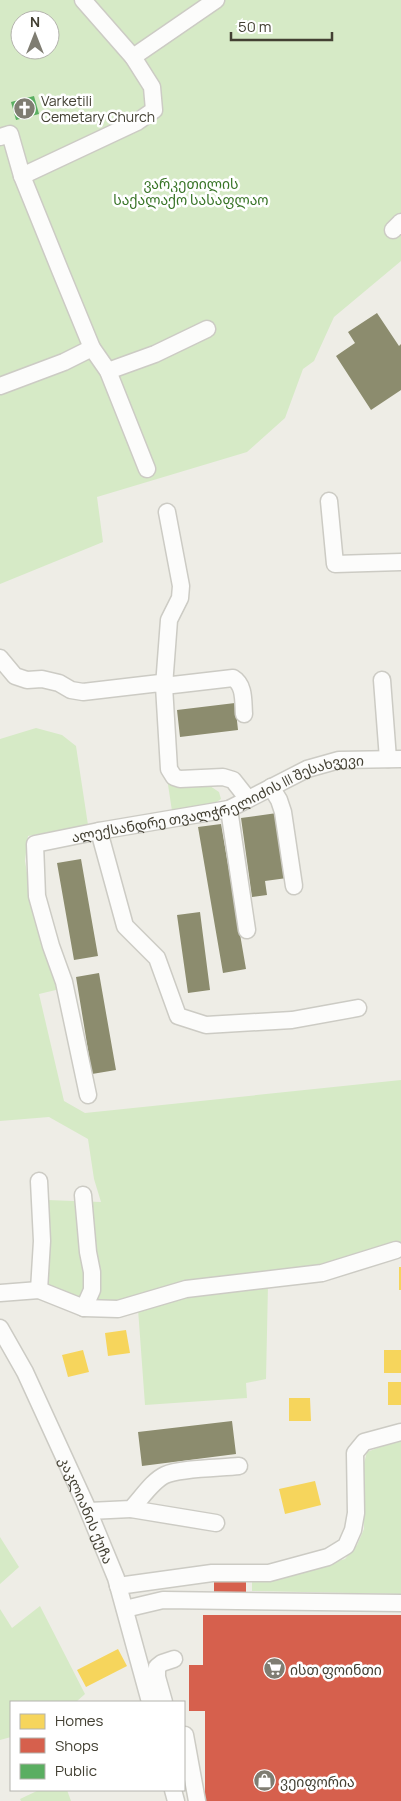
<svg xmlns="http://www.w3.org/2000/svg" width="401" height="1801" font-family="Manrope,'Noto Sans Georgian',sans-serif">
<rect width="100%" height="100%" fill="#eeede6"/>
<path fill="#d6eac6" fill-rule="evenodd" d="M 0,0 L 401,0 L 401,261 L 334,317 L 314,361 L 303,369 L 285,418 L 247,452 L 97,497 L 103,542 L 0,584 ZM 20,20 L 50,20 L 50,50 L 20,50 Z
M 36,728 L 62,735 L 76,746 L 88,825 L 28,836 L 25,861 L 35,921 L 60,989 L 39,994 L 64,1101 L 85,1113 L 401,1080 L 401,1244 L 319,1267 L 105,1302 L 69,1294 L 46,1286 L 47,1200 L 101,1202 L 94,1179 L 88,1139 L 49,1117 L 0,1121 L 0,739 Z
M 167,778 L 210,786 L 219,792 L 221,799 L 212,805 L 172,811 Z
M 268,1285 L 266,1379 L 246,1383 L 247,1398 L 145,1405 L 138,1309 L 184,1294 Z
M 401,1439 L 401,1594 L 252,1591 L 252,1577 L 273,1579 L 345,1559 L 357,1545 L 364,1529 L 364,1463 L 367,1452 Z
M 0,1537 L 19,1567 L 0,1584 Z
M 40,1606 L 85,1694 L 76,1702 L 11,1702 L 11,1737 L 0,1740 L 0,1609 L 12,1628 Z
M 39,1790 L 67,1790 L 71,1801 L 21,1801 L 20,1799 Z"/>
<path fill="#f6d55c" d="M 399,1267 L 401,1267 L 401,1290 L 399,1290 Z
M 126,1330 L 130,1353 L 108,1356 L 105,1333 Z
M 83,1350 L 89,1372 L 68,1377 L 62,1355 Z
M 384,1350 L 401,1350 L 401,1373 L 384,1373 Z
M 388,1382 L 401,1382 L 401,1405 L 388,1405 Z
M 289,1398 L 310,1398 L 311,1421 L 289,1421 Z
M 315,1481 L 321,1505 L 285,1514 L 279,1489 Z
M 118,1649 L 127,1666 L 86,1687 L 77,1670 Z"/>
<path fill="#d6604d" d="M 214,1578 L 246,1578 L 246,1592 L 214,1593 Z
M 203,1615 L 401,1615 L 401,1801 L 205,1801 L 205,1711 L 189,1711 L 189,1665 L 203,1665 Z"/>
<path fill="#5aae61" d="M 34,96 L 39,114 L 16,120 L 11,102 Z"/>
<path fill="#8c8c6e" d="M 377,313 L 399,346 L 401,344 L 401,390 L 371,410 L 336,356 L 355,343 L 348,332 Z
M 235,703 L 238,730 L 180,737 L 177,710 Z
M 277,813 L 287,878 L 265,881 L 267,895 L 252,897 L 241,818 Z
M 221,824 L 246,969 L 223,973 L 198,827 Z
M 81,859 L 98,956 L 74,960 L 57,863 Z
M 200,912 L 210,990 L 188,993 L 177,915 Z
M 99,973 L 116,1070 L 92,1074 L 76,977 Z
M 232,1421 L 236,1454 L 142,1466 L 138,1432 Z"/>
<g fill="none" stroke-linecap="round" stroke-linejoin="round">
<defs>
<g id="minor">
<path d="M 133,57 L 216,0"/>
<path d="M 0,137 L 10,134 L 22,176 L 60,270 L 92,348 L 108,371 L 147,469"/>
<path d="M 22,176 L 137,122 L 154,110 L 152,87 L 133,57 L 83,0"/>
<path d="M 393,230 L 401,222"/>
<path d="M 108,371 L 155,354 L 207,329"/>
<path d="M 0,386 L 64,362 L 92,348"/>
<path d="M 329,501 L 335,564 L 401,562"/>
<path d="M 167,512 L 181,586 L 180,598 L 169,620 L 164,686 L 233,678 C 245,685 243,702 244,714"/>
<path d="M 0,658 L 15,676 L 27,680 L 42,679 L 59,683 L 71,690 L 83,692 L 160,683 L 164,686 L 169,769 L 174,777 L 180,779 L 223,777 L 233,780 L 248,799"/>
<path d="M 382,680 L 388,759"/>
<path d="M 271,787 L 279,800 L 283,812 L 294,886"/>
<path d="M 229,809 L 247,930"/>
<path d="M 99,831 L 125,926 L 157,958 L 178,1016 L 206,1025 L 292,1020 L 358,1008"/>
<path id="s1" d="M 88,1095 L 64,982 L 51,946 L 37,896 L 35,844 L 99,831 L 229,809 L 307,769 L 339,760 L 401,759"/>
<path d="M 39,1181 L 42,1241 L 39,1290"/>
<path d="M 83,1195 L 88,1252 L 92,1272 L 92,1290 L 84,1308"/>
<path d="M 0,1293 L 39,1290 L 84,1308 L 118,1309 L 186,1289 L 322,1273 L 396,1250"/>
<path id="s2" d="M 0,1328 L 25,1372 L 85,1503 L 116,1578 L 150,1702"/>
<path d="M 131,1509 L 216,1523"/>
<path d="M 89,1511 L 131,1509 C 141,1499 152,1481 165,1475 C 180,1468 221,1468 239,1466"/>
<path d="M 118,1586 L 212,1573 L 269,1573 L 328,1557 L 346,1546 L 353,1530 L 356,1513 L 355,1453 L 364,1442 L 401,1432"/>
<path d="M 125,1609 L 163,1600 L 401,1603"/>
<path d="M 164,1702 L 157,1677 L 157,1667 L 162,1663 L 174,1659"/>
<path d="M 185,1735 L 197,1801"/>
<path d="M 173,1790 L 176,1801"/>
</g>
</defs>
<use href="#minor" stroke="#cccbc4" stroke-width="19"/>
<use href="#minor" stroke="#fcfcfb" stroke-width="16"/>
</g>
<defs>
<symbol id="church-disc" viewBox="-11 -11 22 22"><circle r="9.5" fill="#7f7d72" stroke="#fff"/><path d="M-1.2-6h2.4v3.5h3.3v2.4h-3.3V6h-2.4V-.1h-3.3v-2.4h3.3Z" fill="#fff"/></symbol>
<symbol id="supermarket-disc" viewBox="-11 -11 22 22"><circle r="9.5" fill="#7f7d72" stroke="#fff"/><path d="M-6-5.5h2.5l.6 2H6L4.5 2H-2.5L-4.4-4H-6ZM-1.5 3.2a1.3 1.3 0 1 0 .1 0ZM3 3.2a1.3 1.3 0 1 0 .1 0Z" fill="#fff"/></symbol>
<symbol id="shop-disc" viewBox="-11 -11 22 22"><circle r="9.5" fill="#7f7d72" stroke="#fff"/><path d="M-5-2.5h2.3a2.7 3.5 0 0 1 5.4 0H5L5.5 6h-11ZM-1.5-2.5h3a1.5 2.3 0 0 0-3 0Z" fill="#fff"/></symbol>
</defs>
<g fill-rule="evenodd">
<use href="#church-disc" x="12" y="96" width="25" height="25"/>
<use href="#supermarket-disc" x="262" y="1656" width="25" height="25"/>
<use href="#shop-disc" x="252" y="1768" width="25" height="25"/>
</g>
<g text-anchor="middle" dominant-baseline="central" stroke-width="5" stroke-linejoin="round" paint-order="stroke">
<g font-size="14" fill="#434033" stroke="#fff" text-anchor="start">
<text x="41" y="100">Varketili<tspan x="41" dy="16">Cemetary Church</tspan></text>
<text x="290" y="1669">ისთ ფოინთი</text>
<text x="280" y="1781">ვეიფორია</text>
</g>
<g font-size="14" fill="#387427" stroke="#fff">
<text x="191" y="183">ვარკეთილის<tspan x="191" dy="16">საქალაქო სასაფლაო</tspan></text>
</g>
<g font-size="14" fill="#434033" stroke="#fff">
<text stroke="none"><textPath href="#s1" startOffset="448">ალექსანდრე თვალჭრელიძის III შესახვევი</textPath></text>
<text stroke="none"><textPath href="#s2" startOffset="202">კაკლიანის ქუჩა</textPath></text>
</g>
</g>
<rect x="10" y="1701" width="175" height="90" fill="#ffffff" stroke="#b4b3ad"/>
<rect x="20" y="1714" width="25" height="15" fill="#f6d55c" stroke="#b4b3ad"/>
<text x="55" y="1726" font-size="15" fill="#434033">Homes</text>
<rect x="20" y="1738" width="25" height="15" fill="#d6604d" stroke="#b4b3ad"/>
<text x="55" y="1751" font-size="15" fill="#434033">Shops</text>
<rect x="20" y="1764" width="25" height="15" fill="#5aae61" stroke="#b4b3ad"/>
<text x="55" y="1776" font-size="15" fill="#434033">Public</text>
<g transform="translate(35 35)"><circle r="24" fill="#ffffff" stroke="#b4b3ad"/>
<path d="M0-4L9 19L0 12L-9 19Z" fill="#7f7d72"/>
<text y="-8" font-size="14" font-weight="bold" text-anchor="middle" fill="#434033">N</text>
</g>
<path d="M231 32v8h101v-8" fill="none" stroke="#434033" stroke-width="2.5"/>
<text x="238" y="32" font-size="15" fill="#434033" stroke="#ffffff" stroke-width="4" paint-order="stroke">50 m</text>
</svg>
